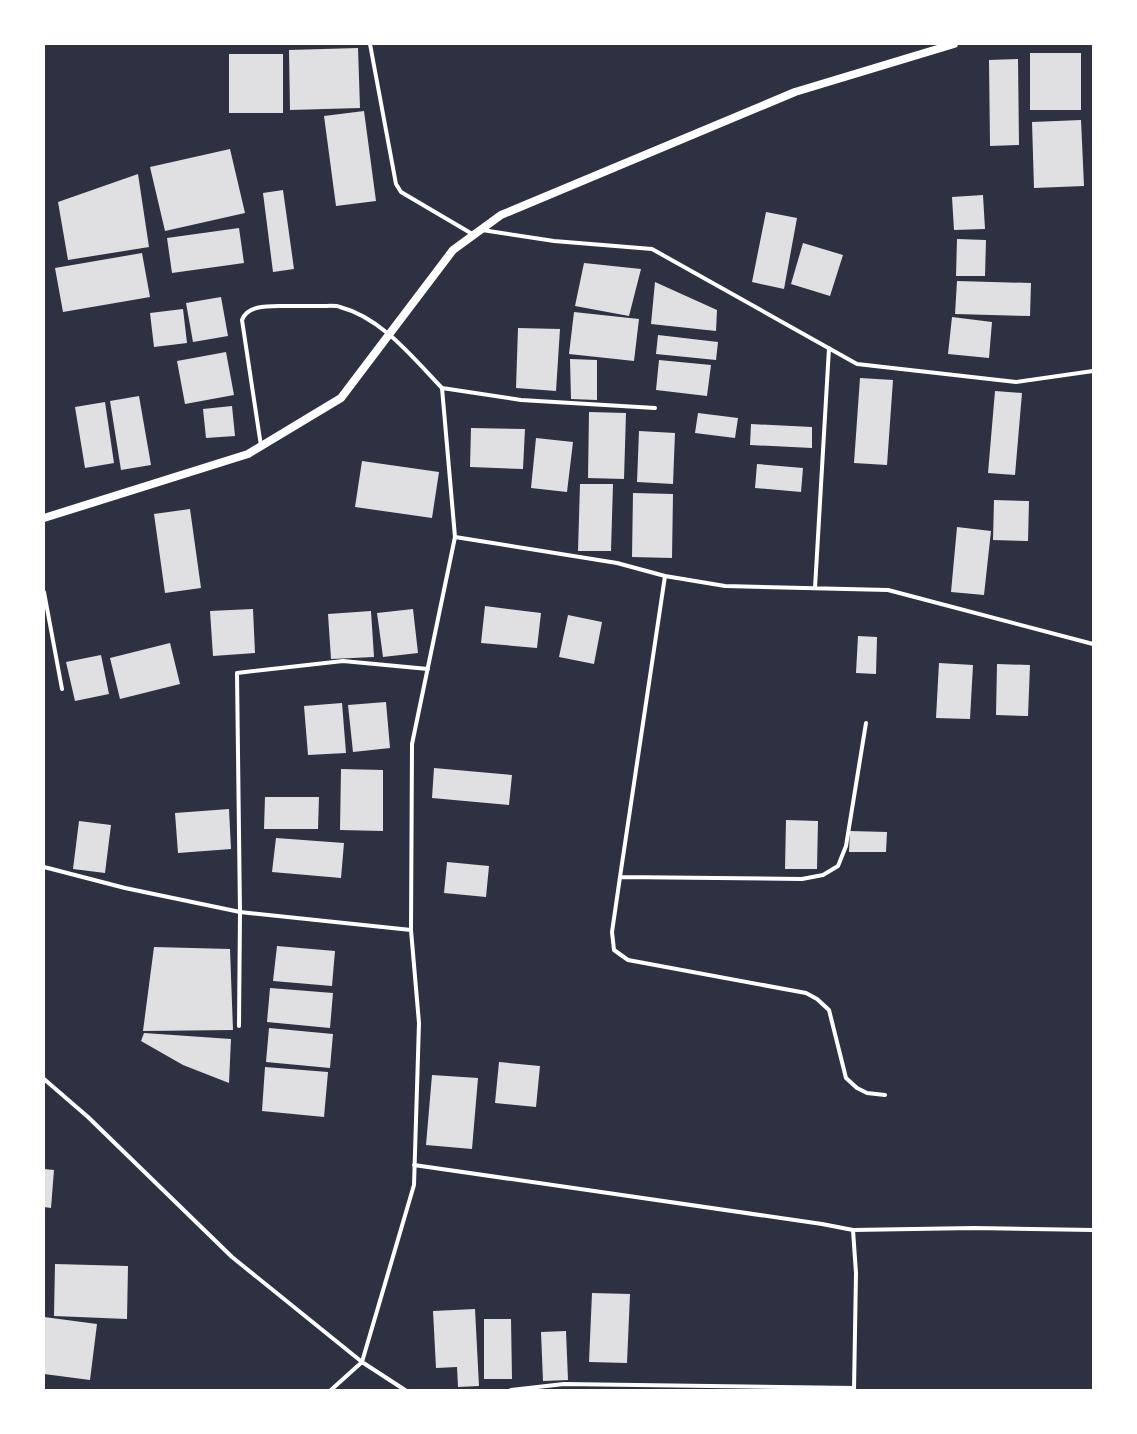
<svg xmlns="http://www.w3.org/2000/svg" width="1137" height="1434" font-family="'IBM Plex Serif',serif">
<rect width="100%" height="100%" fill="#2d3142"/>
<path fill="#e0e0e3" d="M 358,48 L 360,108 L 290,110 L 289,50 Z
M 1030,53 L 1081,53 L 1081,110 L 1030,110 Z
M 229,54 L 283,54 L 283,113 L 229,113 Z
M 1018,59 L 1019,145 L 990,146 L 989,60 Z
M 364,111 L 376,201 L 336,206 L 324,116 Z
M 1081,120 L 1084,186 L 1034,188 L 1032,122 Z
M 230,149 L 245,213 L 165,231 L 150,167 Z
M 138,174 L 149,247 L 68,260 L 58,202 Z
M 283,190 L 294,269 L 273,272 L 263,193 Z
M 983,195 L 985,229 L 954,230 L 952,197 Z
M 766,212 L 797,218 L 784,289 L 752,282 Z
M 239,228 L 244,263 L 172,273 L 167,238 Z
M 957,239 L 986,240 L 985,276 L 956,276 Z
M 803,243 L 843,255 L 830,296 L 791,284 Z
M 142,253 L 150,297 L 63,312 L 55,268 Z
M 584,263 L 641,269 L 629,316 L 575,306 Z
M 957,281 L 1031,283 L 1030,316 L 955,314 Z
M 655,282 L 717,310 L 716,331 L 651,324 Z
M 221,297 L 228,336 L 193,342 L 186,303 Z
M 183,309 L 187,343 L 154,347 L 150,313 Z
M 574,312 L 639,319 L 634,361 L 569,354 Z
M 952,317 L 992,322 L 989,358 L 948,354 Z
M 518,328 L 560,329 L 556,391 L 516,388 Z
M 658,335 L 718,342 L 716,360 L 656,354 Z
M 226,352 L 234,395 L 185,404 L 177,361 Z
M 570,359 L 597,360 L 597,400 L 571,399 Z
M 659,360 L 711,365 L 707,396 L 656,390 Z
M 860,378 L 893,380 L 887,465 L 854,463 Z
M 995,391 L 1022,393 L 1015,475 L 988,473 Z
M 139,396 L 151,465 L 121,470 L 110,401 Z
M 105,402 L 114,463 L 85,468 L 75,407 Z
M 232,406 L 235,436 L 206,438 L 203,409 Z
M 589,412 L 626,413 L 624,479 L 588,478 Z
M 698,413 L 738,418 L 735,438 L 695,433 Z
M 751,424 L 812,427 L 812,448 L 750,445 Z
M 471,428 L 525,429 L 523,469 L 470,467 Z
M 639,431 L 675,433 L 673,484 L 637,482 Z
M 536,438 L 573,442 L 567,492 L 531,488 Z
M 362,461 L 439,472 L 432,518 L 355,507 Z
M 757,464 L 803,468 L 801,492 L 755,488 Z
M 580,484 L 613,484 L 611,551 L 578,551 Z
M 633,493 L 673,494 L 672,558 L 632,557 Z
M 994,500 L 1029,501 L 1028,541 L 993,540 Z
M 190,509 L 201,588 L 165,593 L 154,514 Z
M 957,527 L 991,531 L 984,595 L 951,592 Z
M 485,606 L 541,613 L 537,648 L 481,643 Z
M 253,609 L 255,653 L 213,656 L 210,611 Z
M 413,609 L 418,653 L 383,657 L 377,613 Z
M 371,611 L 374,657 L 331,659 L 328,614 Z
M 568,615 L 602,622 L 594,664 L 559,657 Z
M 858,636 L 877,637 L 876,674 L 856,673 Z
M 170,643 L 180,684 L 120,699 L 110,658 Z
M 101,655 L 109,694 L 75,701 L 66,662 Z
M 939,663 L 973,665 L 970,719 L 936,718 Z
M 997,664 L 1030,665 L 1028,716 L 996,715 Z
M 386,702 L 390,748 L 353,752 L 348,705 Z
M 342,703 L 346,753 L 308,755 L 304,706 Z
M 434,768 L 512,775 L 509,805 L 432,798 Z
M 341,769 L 383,770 L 383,831 L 340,830 Z
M 265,797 L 319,797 L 318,829 L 264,829 Z
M 229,809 L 231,849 L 178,853 L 175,813 Z
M 786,820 L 818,821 L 817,869 L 785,869 Z
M 79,821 L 111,825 L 105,873 L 73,869 Z
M 850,831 L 887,832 L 886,852 L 849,852 Z
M 276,838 L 344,843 L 341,878 L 272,872 Z
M 447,862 L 489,866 L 486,897 L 444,893 Z
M 277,946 L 335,951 L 332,986 L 273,981 Z
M 154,947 L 230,949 L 233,1030 L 143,1031 Z
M 270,988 L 333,993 L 330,1028 L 267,1022 Z
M 269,1028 L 333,1034 L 330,1068 L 266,1062 Z
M 144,1033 L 231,1039 L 229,1083 L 183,1065 L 141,1041 Z
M 499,1062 L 540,1066 L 536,1107 L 495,1103 Z
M 265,1067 L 328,1072 L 324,1117 L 262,1111 Z
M 432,1075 L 478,1078 L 472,1149 L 426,1145 Z
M 44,1169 L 54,1170 L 51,1208 L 44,1207 Z
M 55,1264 L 128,1266 L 127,1319 L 54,1316 Z
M 592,1293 L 630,1294 L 627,1363 L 589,1362 Z
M 475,1309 L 479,1386 L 458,1387 L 457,1367 L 436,1368 L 433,1311 Z
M 44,1317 L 97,1324 L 90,1380 L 44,1374 Z
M 484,1319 L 511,1319 L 512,1379 L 484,1379 Z
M 566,1331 L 568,1380 L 543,1381 L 541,1332 Z"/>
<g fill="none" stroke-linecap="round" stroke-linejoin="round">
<path stroke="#fff" stroke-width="4" d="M 370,44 L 396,184 L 401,192 L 474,235
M 482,230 L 554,241 L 652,249 L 857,364 L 1016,382 L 1093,371
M 442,388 L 521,400 L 655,408
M 261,446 L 242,320 C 247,306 266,306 279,306 C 293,306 308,306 322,306 C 328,306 335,305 340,307 C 382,318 413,358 442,388 L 455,537 L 412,744 L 411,930 L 419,1023 L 414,1185 L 362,1362 L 331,1390
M 455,537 L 617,563 L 665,576 L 725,586 L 888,590 L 1093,644
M 665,576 L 620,877 L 612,932 L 614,950 L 628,960 L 806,993 L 817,999 L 829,1010 L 846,1078 L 857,1088 L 867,1093 L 885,1095
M 815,588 L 829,348
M 44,592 L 62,689
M 44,867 L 125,888 L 240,912 L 411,930
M 620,877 L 802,879 L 823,875 L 838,866 L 846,846 L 866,723
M 239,1026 L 240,912 L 237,673 L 343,661 L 428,669
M 44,1079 L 88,1117 L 232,1257 L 362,1362 L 405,1390
M 414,1165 L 822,1224 L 853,1230 L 974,1228 L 1093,1230
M 853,1230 L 856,1273 L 854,1390
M 511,1390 L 564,1384 L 854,1388"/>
<path stroke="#fff" stroke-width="8" d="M 44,518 L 248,454 L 341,398 L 453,250 L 501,215 L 795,92 L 954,44"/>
</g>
<rect width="1137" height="1434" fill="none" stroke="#ffffff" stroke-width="90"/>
</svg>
